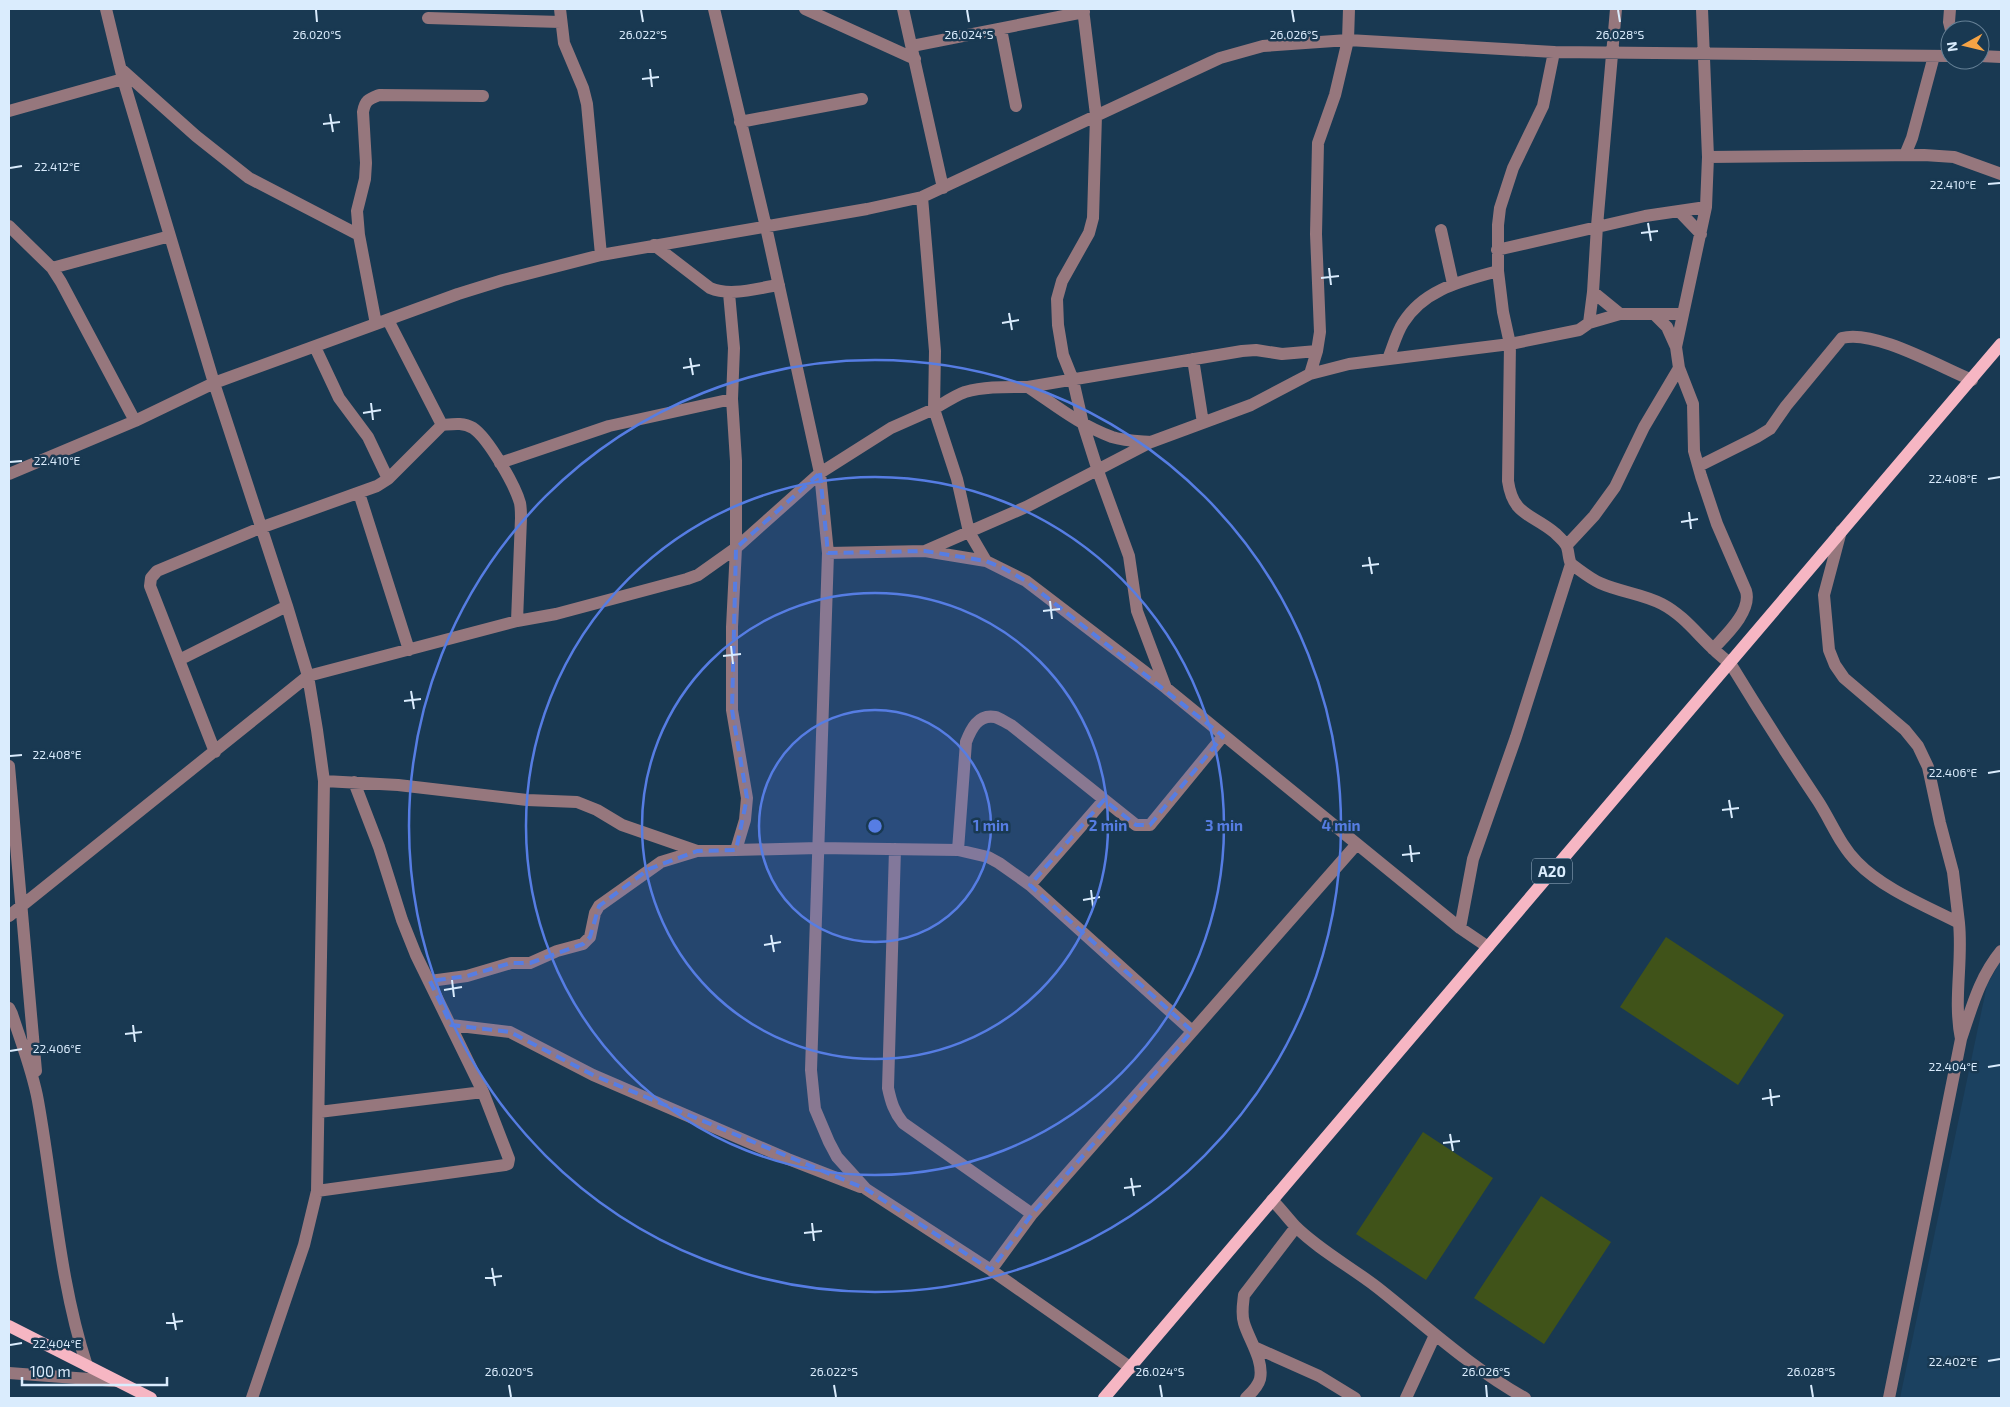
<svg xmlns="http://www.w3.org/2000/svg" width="2010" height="1407" font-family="'Exo 2',sans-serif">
<rect width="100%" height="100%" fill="#193952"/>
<path fill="#1b4160" d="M 2001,960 L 2001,1398 L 1900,1398 L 1987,985 Z"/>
<path fill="#405319" d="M 1666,937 L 1784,1015 L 1738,1085 L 1620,1007 Z
M 1423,1132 L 1493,1178 L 1426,1280 L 1356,1234 Z
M 1541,1196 L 1611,1242 L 1544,1344 L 1474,1298 Z"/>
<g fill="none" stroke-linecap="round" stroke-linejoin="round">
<path stroke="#96777d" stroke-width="12" d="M 106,9 L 123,79 L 214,383 L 287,606 L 308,676 L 317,730 L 324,781 L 317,1191 L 304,1245 L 252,1398
M 560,9 L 564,43 L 583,88 L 587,104 L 601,255
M 714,9 L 766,227 L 820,473 L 828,553 L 811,1070 L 815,1109 L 829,1142 L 837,1157 L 866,1189 L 991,1270 L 1131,1368
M 805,9 L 915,59
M 903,9 L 943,188
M 1083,9 L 1096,115 L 1093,218 L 1089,233 L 1062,281 L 1057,299 L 1058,325 L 1063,355 L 1073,380 L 1083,424 L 1098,471 L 1129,556 L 1137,611 L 1166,688
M 1702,9 L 1708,157
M 1950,9 L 1949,22 L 1951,30
M 428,18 L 561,22
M 1001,29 L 1016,106
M 912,46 L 1084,12
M 1980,56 L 2001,57
M 121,69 L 196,136 L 249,178 L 359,235
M 9,111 L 123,79
M 740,122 L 862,99
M 1905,155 L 1912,138 L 1934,56
M 1679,211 L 1701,234
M 9,226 L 52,268 L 61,282 L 135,421
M 1441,230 L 1453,284
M 654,245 L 710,288 C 731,297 757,288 779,285
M 1497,250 L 1645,216 L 1706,207
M 52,268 L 170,236
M 1593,292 L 1620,314
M 729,293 L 734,348 L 732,399 L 736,461 L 736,548 L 732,627 L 732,710 L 747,798 L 745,820 L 736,850
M 1654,314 L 1667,327 L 1676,347
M 388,320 L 442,425 C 453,424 463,422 473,428 C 488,438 515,485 520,503 C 521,508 521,513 521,518 L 517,621
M 1589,323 L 1593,292 L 1597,226 L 1616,9
M 376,324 L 359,235 L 357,211 L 365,179 L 366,163 L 363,112 C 365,100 369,99 379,95 L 483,96
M 1193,359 L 1203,423
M 1388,359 C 1393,347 1396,334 1403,323 C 1424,289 1462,281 1498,271
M 1310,374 L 1317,351 L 1320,332 L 1316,234 L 1318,143 L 1335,95 L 1348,40 L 1349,9
M 1028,387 C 1055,405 1081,426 1112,437 C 1125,441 1138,441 1151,442
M 500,463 L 609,426 L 732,399
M 1699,466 L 1757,437 L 1770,429 L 1786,406 L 1842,338 C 1874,329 1940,367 1972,380
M 9,474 L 135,421 L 214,383 L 458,294 L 503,280 L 601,255 L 867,209 L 922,197 L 1220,58 L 1263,46 L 1348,40 L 1554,52 L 1950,56
M 388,479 L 442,425
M 359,493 L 409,650
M 1841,531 L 1824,595 L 1829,650 L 1835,665 L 1844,678 L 1905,730 L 1918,746 L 1928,767 L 1940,823 L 1953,872 L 1959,923
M 1567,545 L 1594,516 L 1615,487 L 1644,427 L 1679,368
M 925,551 L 1026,507 L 1151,442 L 1251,405 L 1310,374 L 1349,364 L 1510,344 L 1579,330 L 1589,323 L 1620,314 L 1682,314
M 828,553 L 925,551 L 986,561 L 1026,581 L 1166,688 L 1460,928 L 1488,947
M 986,561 L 969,532 L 957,479 L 934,409 C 944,403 954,396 965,392 C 986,386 1007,387 1028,387 L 1242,351 L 1256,350 L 1282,354 L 1317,351
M 1571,564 C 1580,570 1589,578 1600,583 C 1620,592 1643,594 1662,604 C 1689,618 1705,646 1730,663 C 1758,709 1788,756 1818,801 C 1831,821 1840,845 1857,862 C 1883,889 1926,906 1959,923 C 1963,962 1953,1000 1961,1039
M 1713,649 C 1726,635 1752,611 1746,591 L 1717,524 L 1701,476 L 1694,451 L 1693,404 L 1679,368 L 1676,347 L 1706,207 L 1708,157 L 1924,155 L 1954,157 L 2001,174
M 179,660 L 287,606
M 215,752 L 150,586 L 151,578 L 157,571 L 260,528 L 377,486 L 388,479 L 368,437 L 339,398 L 315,347
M 9,766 L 36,1071
M 324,781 L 398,785 L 527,800 L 577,802 L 597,810 L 622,825 L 697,851 L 818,848 L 958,850 L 988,857 L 999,863 L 1030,885 L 1192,1031
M 895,849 L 888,1088 C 891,1102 894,1112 903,1123 L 1032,1214
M 958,850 L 966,742 C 971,729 978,714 995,717 C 1000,718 1006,723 1011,725 L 1136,825 L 1150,825 L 1223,736
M 1030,885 L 1104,800
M 9,916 L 308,676 L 517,621 L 556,614 L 687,579 L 698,575 L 736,548 L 820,473 L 891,428 L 934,409 L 935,351 L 922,197
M 1460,928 L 1473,859 L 1516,737 L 1571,564 C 1568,558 1569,550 1566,545 C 1564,541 1558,536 1555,533 C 1531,513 1513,516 1508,481 L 1510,344 L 1503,312 L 1498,271 L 1498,225 L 1500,208 L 1513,168 L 1543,106 L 1554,52
M 430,981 L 467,976 L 511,963 L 530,963 L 557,951 L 583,944 L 590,937 L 595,913 L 599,906 L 661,862 L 697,851
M 9,1008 L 12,1014 C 21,1042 33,1072 38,1101 C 54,1190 59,1280 87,1366
M 451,1025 L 510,1032 L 593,1075 L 788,1159 L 860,1187
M 319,1112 L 483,1092
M 317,1191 L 505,1165 L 508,1164 L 509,1159 L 483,1092 L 416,955 L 402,920 L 379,847 L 354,782
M 1272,1200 C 1280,1208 1287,1217 1295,1226 C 1319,1250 1351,1267 1378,1288 C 1426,1326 1471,1368 1525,1398
M 991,1270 L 1032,1214 L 1356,845
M 1254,1347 L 1319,1376 L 1355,1398
M 9,1373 L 116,1381
M 1246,1398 C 1251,1393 1258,1387 1260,1379 C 1264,1360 1249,1340 1244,1323 C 1241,1314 1243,1304 1244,1295 L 1296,1227
M 1406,1398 L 1435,1335
M 1889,1398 L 1961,1039 C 1972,1007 1979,978 2001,951"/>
<path stroke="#f6b6c3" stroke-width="12" d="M 9,1326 L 151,1398
M 1104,1398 L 2001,344"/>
</g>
<path fill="#567de3" fill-opacity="0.2" stroke="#567de3" stroke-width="4" stroke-dasharray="10 6" stroke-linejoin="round" d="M 820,473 L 828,553 L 925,551 L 986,561 L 1003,568 L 1026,581 L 1223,736 L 1150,825 L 1136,825 L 1104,800 L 1030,885 L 1192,1031 L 1032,1214 L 991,1270 L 866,1189 L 593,1075 L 510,1032 L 451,1025 L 430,981 L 467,976 L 511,963 L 530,963 L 583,944 L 590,937 L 599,906 L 649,869 L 697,851 L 736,850 L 747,798 L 732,710 L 736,548 Z"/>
<path fill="none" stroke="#daecfd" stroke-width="2" d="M 316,10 L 317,22M 641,10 L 643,22M 967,10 L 969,22M 1292,10 L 1294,22M 1618,10 L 1620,22M 650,69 L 652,87M 642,79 L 659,77M 330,114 L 333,132M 323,124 L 340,122M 10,168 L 22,166M 1988,184 L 2000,183M 1648,223 L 1651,241M 1641,233 L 1658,231M 1329,268 L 1331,285M 1321,278 L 1339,276M 1009,313 L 1012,330M 1002,323 L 1019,320M 690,358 L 693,375M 683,368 L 700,365M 371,403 L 373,420M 363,413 L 381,410M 10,462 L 22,461M 1988,479 L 2000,477M 1689,512 L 1691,529M 1681,522 L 1698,519M 1369,557 L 1372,574M 1362,566 L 1379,564M 1050,601 L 1052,619M 1043,611 L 1060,609M 731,646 L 733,664M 723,656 L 741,654M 411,691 L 414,709M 404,701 L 421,699M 10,756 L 22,755M 1988,773 L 2000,771M 1729,800 L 1732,818M 1722,810 L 1739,808M 1410,845 L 1412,862M 1402,855 L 1420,853M 1091,890 L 1093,907M 1083,900 L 1100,897M 771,935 L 774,952M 764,945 L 781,942M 452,980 L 454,997M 444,990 L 462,987M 133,1025 L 135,1042M 125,1034 L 142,1032M 10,1051 L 22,1049M 1988,1067 L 2000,1065M 1770,1089 L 1772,1106M 1762,1099 L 1780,1096M 1450,1134 L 1453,1151M 1443,1143 L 1460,1141M 1131,1178 L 1134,1196M 1124,1188 L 1141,1186M 812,1223 L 814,1241M 804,1233 L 822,1231M 492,1268 L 495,1286M 485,1278 L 502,1276M 173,1313 L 176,1330M 166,1323 L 183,1321M 10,1345 L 22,1343M 1988,1361 L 2000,1359M 509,1385 L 511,1397M 834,1385 L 836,1397M 1160,1385 L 1162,1397M 1486,1385 L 1487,1397M 1811,1385 L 1813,1397"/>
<circle cx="875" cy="826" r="116" fill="#567de3" fill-opacity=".12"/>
<g fill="none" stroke="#567de3" stroke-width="2.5">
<circle cx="875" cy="826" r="116"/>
<circle cx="875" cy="826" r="233"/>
<circle cx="875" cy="826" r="349"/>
<circle cx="875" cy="826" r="466"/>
</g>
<g text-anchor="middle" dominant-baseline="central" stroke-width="5" stroke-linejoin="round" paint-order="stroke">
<rect fill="#193952" stroke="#a0b6ca" stroke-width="1" x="1532" y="858.5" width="40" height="25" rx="4"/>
<g font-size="15" font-weight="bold" fill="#daecfd">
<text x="1552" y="871">A20</text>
</g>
</g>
<g font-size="12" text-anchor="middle" fill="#daecfd" stroke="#193952" stroke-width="5" stroke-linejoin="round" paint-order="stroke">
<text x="317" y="39">26.020°S</text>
<text x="643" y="39">26.022°S</text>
<text x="969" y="39">26.024°S</text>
<text x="1294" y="39">26.026°S</text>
<text x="1620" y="39">26.028°S</text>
<text x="57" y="171">22.412°E</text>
<text x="1953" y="189">22.410°E</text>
<text x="57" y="465">22.410°E</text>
<text x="1953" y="483">22.408°E</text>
<text x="57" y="759">22.408°E</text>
<text x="1953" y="777">22.406°E</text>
<text x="57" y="1053">22.406°E</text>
<text x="1953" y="1071">22.404°E</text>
<text x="57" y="1348">22.404°E</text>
<text x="1953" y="1366">22.402°E</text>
<text x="509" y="1376">26.020°S</text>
<text x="834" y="1376">26.022°S</text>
<text x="1160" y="1376">26.024°S</text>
<text x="1486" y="1376">26.026°S</text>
<text x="1811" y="1376">26.028°S</text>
</g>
<circle cx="875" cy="826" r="8" fill="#567de3" stroke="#193952" stroke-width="2.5"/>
<g font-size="15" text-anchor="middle" font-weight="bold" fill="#567de3" stroke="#193952" stroke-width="5" stroke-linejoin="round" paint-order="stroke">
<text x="991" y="831">1 min</text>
<text x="1108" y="831">2 min</text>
<text x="1224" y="831">3 min</text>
<text x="1341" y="831">4 min</text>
</g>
<rect width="2010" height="1407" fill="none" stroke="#daecfd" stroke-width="20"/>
<g transform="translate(1965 45) rotate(262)"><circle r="24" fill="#193952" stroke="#668196"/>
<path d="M0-4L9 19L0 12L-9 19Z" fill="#f5a345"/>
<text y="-8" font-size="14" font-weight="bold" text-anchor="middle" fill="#daecfd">N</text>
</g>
<path d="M22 1377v8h145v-8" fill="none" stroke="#daecfd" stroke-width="2.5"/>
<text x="30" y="1377" font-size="15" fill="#daecfd" stroke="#193952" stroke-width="4" paint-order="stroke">100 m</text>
</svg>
